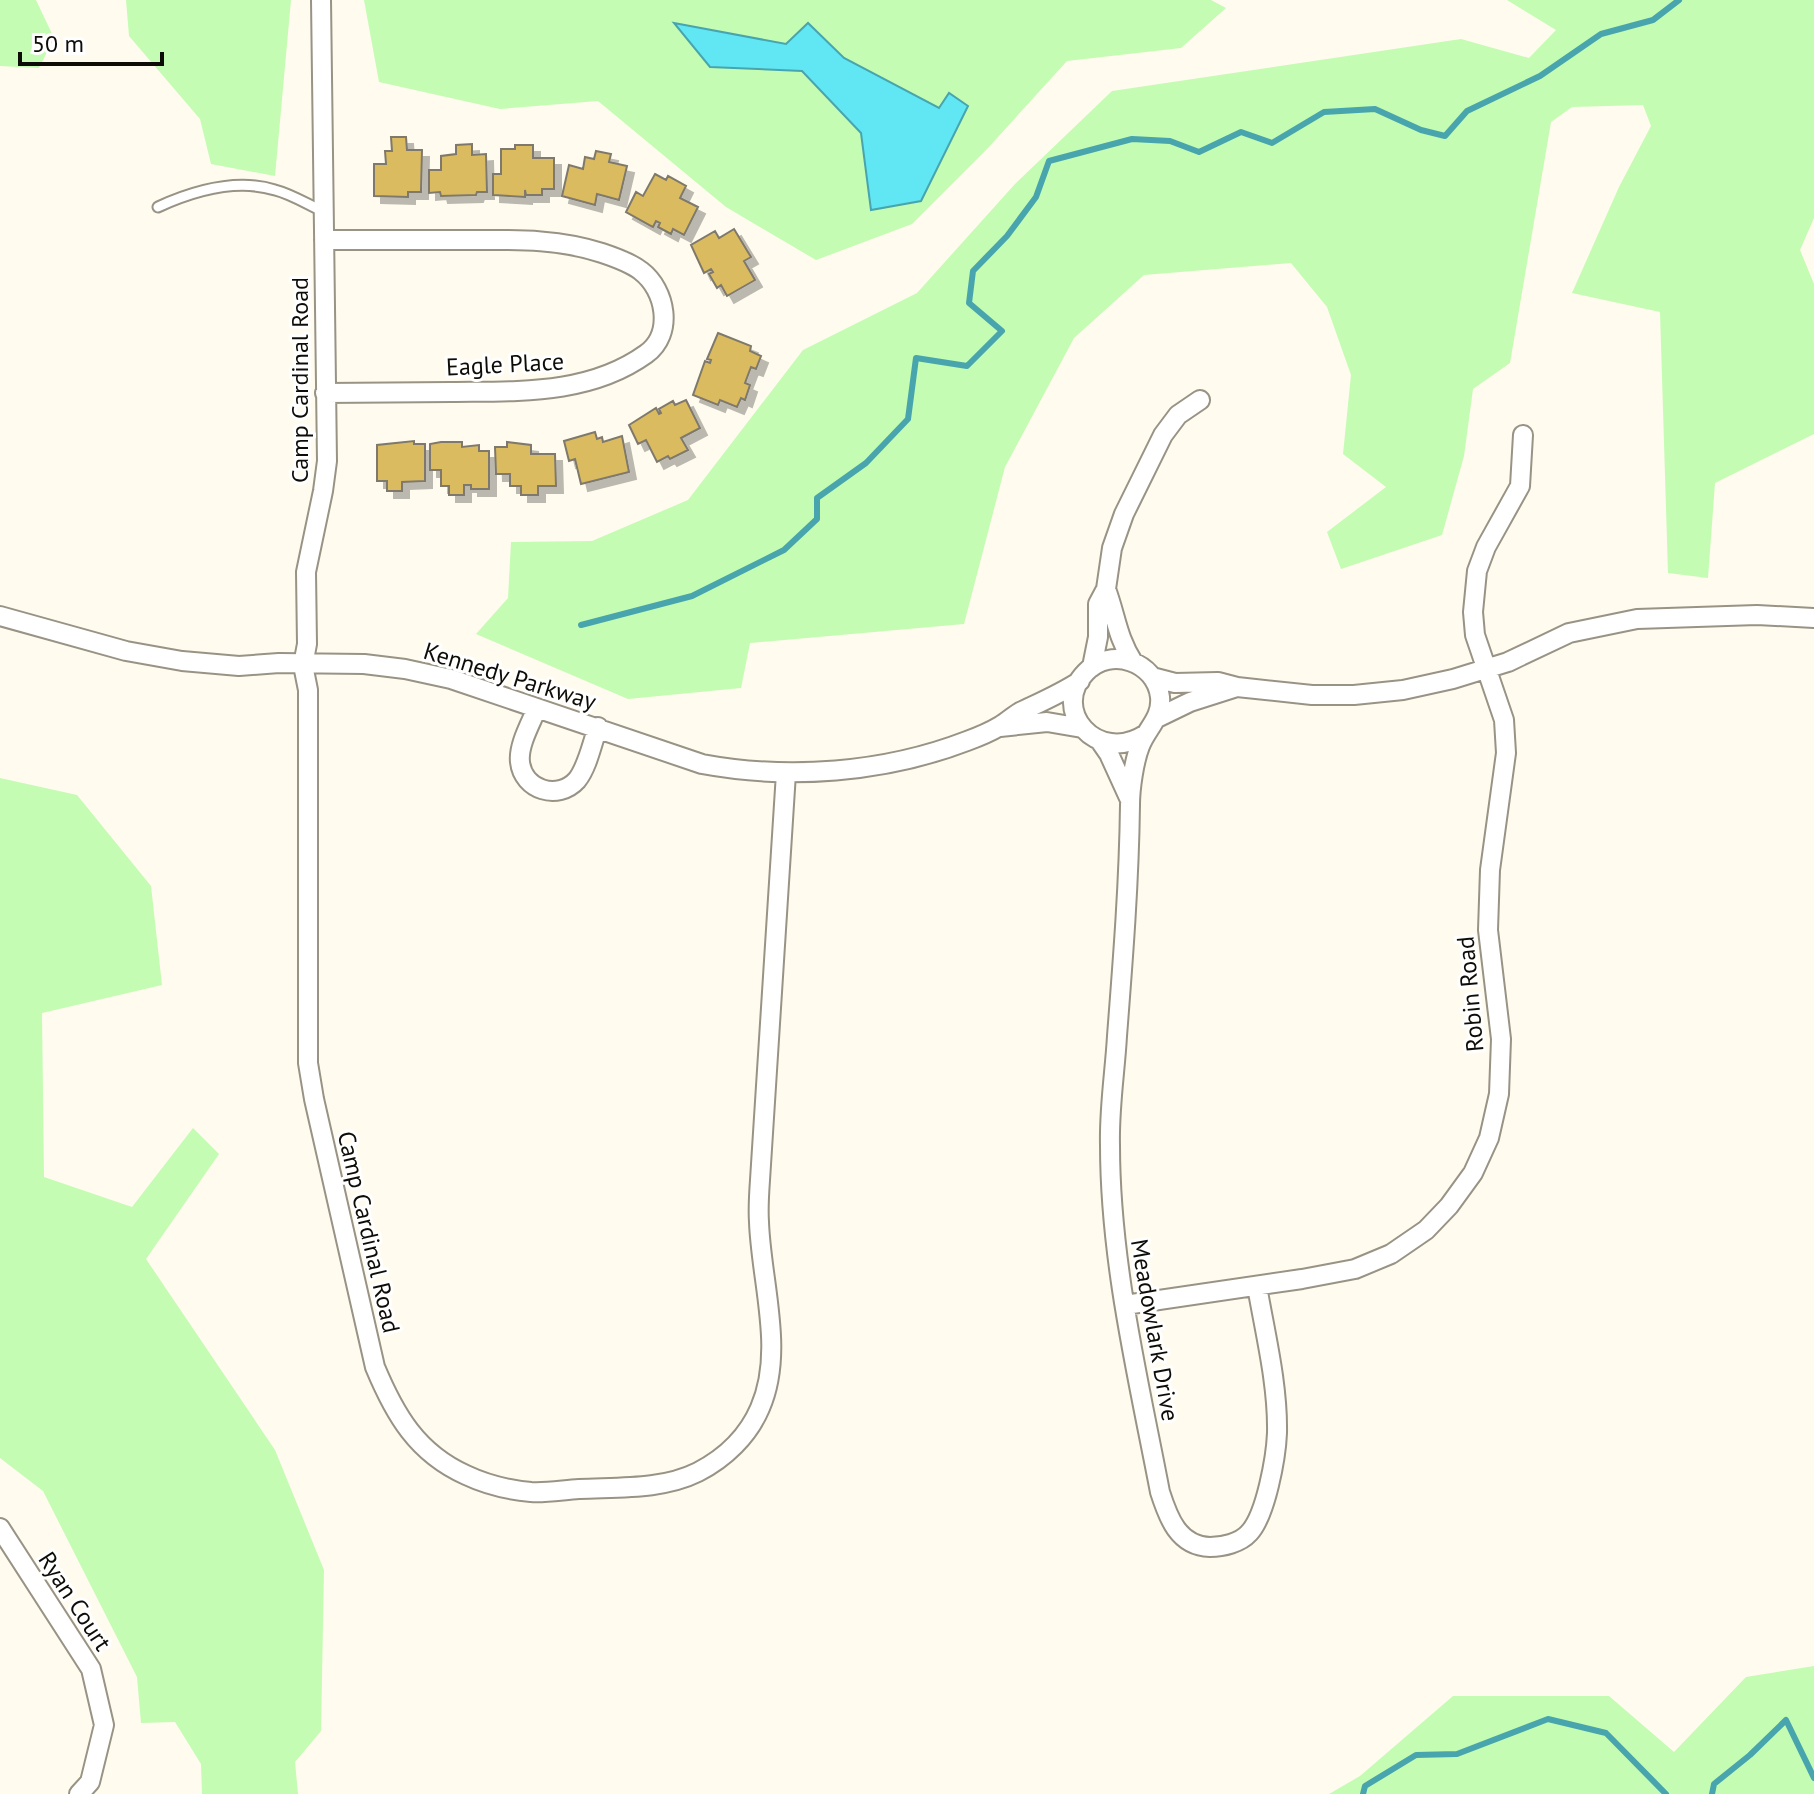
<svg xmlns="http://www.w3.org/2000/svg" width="1814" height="1794" font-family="'PT Sans',sans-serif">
<defs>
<filter id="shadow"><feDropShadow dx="7" dy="7" stdDeviation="0" flood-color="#0004"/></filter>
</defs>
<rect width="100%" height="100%" fill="#fffbee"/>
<path fill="#c4fcb3" d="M 0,0 L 36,0 L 54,38 L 39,68 L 0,66 Z
M 126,0 L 291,0 L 275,176 L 211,164 L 200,119 L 129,36 Z
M 364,0 L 1211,0 L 1226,8 L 1181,48 L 1067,61 L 987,149 L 912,224 L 816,260 L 726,207 L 598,101 L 500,109 L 379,82 Z
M 1507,0 L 1814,0 L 1814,218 L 1800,250 L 1814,284 L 1814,434 L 1715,483 L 1708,578 L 1668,573 L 1660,312 L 1572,293 L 1619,187 L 1651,126 L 1643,105 L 1572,107 L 1551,122 L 1510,363 L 1473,389 L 1464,456 L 1442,535 L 1341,569 L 1327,532 L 1386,487 L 1343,454 L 1351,375 L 1327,307 L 1291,263 L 1144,275 L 1074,338 L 1005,467 L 964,624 L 750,643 L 741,688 L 628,699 L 476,634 L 508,598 L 511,542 L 592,541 L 688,500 L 803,350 L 917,293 L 1015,184 L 1112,91 L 1461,39 L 1529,58 L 1556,30 Z
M 0,778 L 77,795 L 151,886 L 162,985 L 42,1013 L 44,1177 L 132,1207 L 193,1128 L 219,1154 L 146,1259 L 275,1450 L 324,1570 L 321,1731 L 295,1762 L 298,1794 L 202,1794 L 201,1764 L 175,1722 L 141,1723 L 137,1677 L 43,1491 L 0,1458 Z
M 1814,1666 L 1814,1794 L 1329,1794 L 1360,1776 L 1453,1696 L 1609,1696 L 1674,1752 L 1746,1677 Z"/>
<path fill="#61e7f4" stroke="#48a5ad" stroke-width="2" d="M 674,23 L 786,44 L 808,23 L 844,58 L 939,108 L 949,93 L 968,106 L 921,201 L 871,210 L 861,133 L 802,71 L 710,67 Z"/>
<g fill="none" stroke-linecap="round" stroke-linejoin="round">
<path stroke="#48a5ad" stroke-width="6" d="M 581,625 L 692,596 L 784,550 L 817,519 L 817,498 L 866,463 L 908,419 L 916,358 L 967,366 L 1002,331 L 969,303 L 973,271 L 1007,236 L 1036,197 L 1049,161 L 1132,139 L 1170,141 L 1199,152 L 1241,132 L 1272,143 L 1324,112 L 1375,109 L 1421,130 L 1445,136 L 1467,111 L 1540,76 L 1601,34 L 1653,20 L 1679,0
M 1363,1794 L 1365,1786 L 1416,1755 L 1457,1754 L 1548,1719 L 1606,1733 L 1666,1794
M 1712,1794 L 1714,1784 L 1750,1755 L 1786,1720 L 1814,1778"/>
</g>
<path fill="#dbbb5f" stroke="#7e796c" stroke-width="2" filter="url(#shadow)" d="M 391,137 L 406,137 L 407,150 L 422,150 L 421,192 L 408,192 L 408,197 L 374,196 L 374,164 L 386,164 L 385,151 L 392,151 Z
M 472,144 L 472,155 L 486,154 L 487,192 L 477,192 L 476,195 L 441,196 L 440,192 L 429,193 L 429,170 L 441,170 L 441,156 L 456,154 L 456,145 Z
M 515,145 L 533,145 L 533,158 L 554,158 L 554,189 L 542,189 L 542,195 L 526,195 L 525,190 L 525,197 L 493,195 L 493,174 L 501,174 L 501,149 L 515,149 Z
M 596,151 L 611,154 L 609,162 L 627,166 L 619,200 L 597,194 L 595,205 L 562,196 L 569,165 L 583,169 L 585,157 L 594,159 Z
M 655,174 L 666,180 L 668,176 L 686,186 L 680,198 L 698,207 L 684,235 L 673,229 L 671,234 L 658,227 L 660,223 L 656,221 L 653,227 L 626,212 L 636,192 L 643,196 Z
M 734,229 L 751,257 L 744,261 L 755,280 L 727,296 L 721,285 L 717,288 L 709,274 L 713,272 L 711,269 L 704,273 L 691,245 L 715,231 L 719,238 Z
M 718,333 L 751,346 L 750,351 L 761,356 L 756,369 L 751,367 L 745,383 L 750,385 L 745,400 L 741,398 L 737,407 L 720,400 L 718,405 L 693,395 L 705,361 L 710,363 L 711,360 L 707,359 Z
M 686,400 L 700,428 L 681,438 L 688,450 L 670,459 L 668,456 L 657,462 L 646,440 L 638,444 L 629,425 L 656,408 L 659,414 L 661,413 L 659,409 L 673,401 L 675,405 Z
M 595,432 L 597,439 L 602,437 L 603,442 L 622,436 L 629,472 L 581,484 L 575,459 L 569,461 L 564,441 Z
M 414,441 L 414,444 L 425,444 L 425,481 L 402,482 L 402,491 L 387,491 L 387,481 L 377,481 L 377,445 Z
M 441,442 L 462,442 L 462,447 L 479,445 L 479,451 L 489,451 L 489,489 L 471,489 L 471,485 L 464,485 L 464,495 L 449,495 L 449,486 L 441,486 L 441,470 L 430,470 L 430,444 Z
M 507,442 L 531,445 L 531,454 L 555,454 L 556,486 L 538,486 L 538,495 L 521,495 L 521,486 L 510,486 L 510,474 L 496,474 L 495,447 L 507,447 Z"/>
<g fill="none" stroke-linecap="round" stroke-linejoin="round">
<defs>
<path id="lane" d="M 158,207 C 193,191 236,178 275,190 C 291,194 307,204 322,211"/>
<path id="street" d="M 321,0 L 327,461 L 323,491 L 306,572 L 307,644 L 303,665 L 308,690 L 308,1063 L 314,1099 L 375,1367 C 395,1415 417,1453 466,1475 C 485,1484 509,1490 531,1492 C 546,1493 563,1490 579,1489 C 618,1487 662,1490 698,1472 C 725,1458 748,1436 760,1408 C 785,1351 761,1282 759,1222 C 758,1208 759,1194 760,1180 L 786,773
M 324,240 C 371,240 417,240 464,240 C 510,240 557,238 602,253 C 614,257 631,263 641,271 C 666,290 674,334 646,354 C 589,395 518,391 452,392 C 410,392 367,393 325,393
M 1106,589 C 1116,616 1117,637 1133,662
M 0,616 L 126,651 L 182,661 L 239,666 L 279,663 L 364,664 L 405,669 L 451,679 L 702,764 C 788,780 884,773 967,741 C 978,737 990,732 1000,726 C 1007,722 1013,716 1020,712 C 1041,702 1060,694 1080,681
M 1092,667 L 1098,637 L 1098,604 L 1106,589 L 1112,548 L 1124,514 L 1163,435 L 1178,415 L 1200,400
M 1152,677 L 1175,683 L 1218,682 L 1237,687 L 1312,695 L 1354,695 L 1403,690 L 1453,679 L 1508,662 L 1569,633 L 1637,619 L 1757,615 L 1814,618
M 537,708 C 531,723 518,745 520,762 C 523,790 558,801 577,780 C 588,766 592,743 598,727
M 1157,718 L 1190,702 L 1237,687
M 1000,727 L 1047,722 L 1082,728
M 1146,734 C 1097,766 1049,709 1086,672 C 1111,646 1156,662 1160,697 C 1162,718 1147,728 1140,746 C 1134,761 1130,789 1130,805 C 1129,883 1123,959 1117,1036 C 1115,1072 1109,1108 1110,1145 C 1110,1262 1138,1377 1160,1492 C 1168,1517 1178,1546 1210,1547 C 1223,1547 1240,1543 1249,1533 C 1266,1515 1276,1457 1277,1433 C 1278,1384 1265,1333 1257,1286
M 1100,741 L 1109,754 L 1130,800
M 1125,1305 L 1302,1279 L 1355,1269 L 1391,1254 L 1426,1230 L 1449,1206 L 1473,1173 L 1489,1138 L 1499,1094 L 1501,1039 L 1488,930 L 1490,870 L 1506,753 L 1504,720 L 1475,635 L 1473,612 L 1477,571 L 1486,547 L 1520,486 L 1523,435
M 0,1528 L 91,1669 L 104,1725 L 90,1782 L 79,1794"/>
</defs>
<use href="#lane" stroke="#989385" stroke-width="13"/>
<use href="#street" stroke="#989385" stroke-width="22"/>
<use href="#lane" stroke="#fff" stroke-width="9"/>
<use href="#street" stroke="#fff" stroke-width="18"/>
</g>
<g text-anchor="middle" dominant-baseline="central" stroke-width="6" stroke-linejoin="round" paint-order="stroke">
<g font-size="24" fill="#0e0c07" stroke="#fff">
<text transform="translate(505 364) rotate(-3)">Eagle Place</text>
<text transform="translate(299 380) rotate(-90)">Camp Cardinal Road</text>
<text transform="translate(510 676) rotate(17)">Kennedy Parkway</text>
<text transform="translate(1470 994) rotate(-95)">Robin Road</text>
<text transform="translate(369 1232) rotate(77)">Camp Cardinal Road</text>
<text transform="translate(1155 1330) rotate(80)">Meadowlark Drive</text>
<text transform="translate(75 1601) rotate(57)">Ryan Court</text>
</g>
</g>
<path d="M20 52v12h142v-12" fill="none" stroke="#0e0c07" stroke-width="4"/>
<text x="32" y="52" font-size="24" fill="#0e0c07" stroke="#ffffff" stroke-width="6" paint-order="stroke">50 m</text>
</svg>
